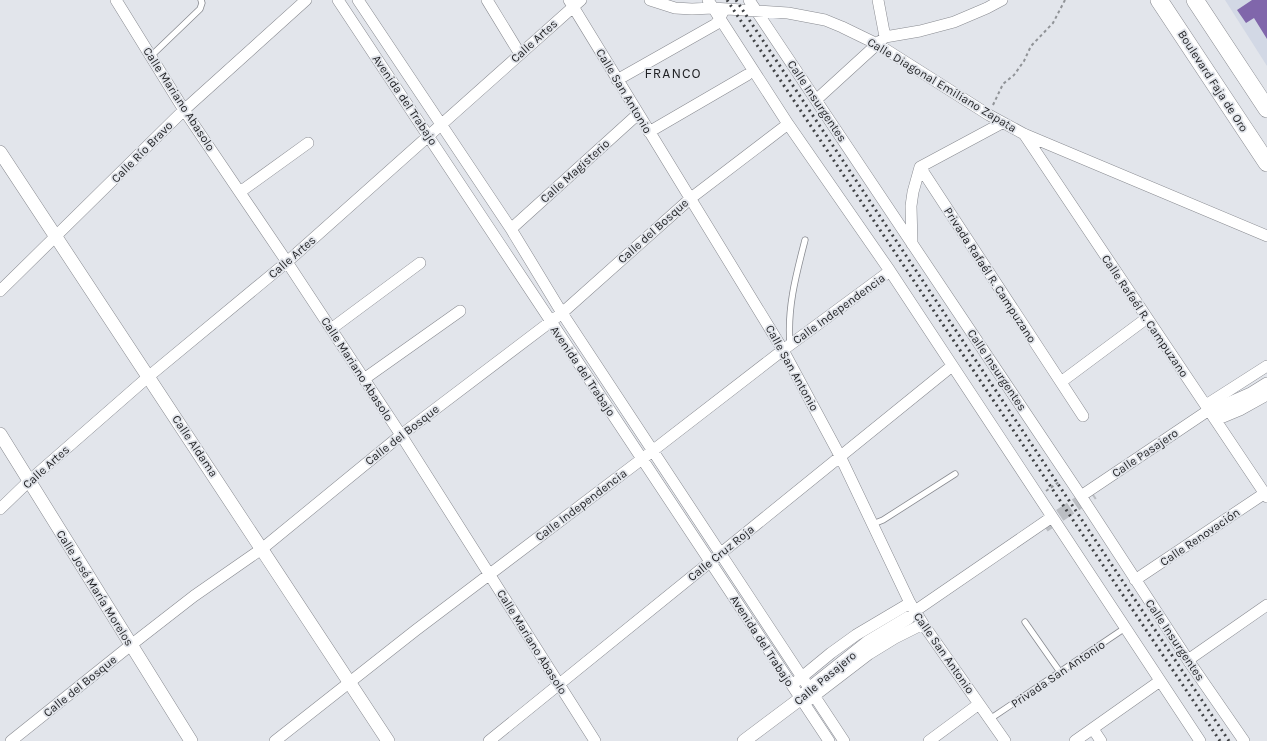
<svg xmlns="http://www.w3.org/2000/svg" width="1267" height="741" font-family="Karla,sans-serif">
<rect width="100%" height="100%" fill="#e2e5eb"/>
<path fill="#d2d8e5" d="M 1225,0 L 1267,0 L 1267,66 Z"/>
<path fill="#8066ab" d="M 1252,0 L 1267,0 L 1267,39 L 1254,18 L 1246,23 L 1237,10 Z"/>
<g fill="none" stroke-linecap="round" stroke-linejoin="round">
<path stroke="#bbbec3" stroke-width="13" stroke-dasharray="13 6" stroke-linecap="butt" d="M 1044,526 L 1093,493"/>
<defs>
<path id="service" d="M 151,56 L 200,9 L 202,3 L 201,0
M 790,344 C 787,308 796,275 805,240
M 873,524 L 883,520 L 955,474
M 1025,622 L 1060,672
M 990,719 L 1125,628"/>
<path id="minor" d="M 116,0 L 184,110 L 287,262 L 401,435 L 595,741
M 338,0 L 829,741
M 358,0 L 511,229 L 562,313 L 844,741
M 487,0 L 520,54
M 569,0 L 783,350 L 840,456 L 910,603 L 923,624 L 1005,741
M 650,0 L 675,8 L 692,9 L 713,8 L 788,13 L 825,20 L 842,27 L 877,44 L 989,115 L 1024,134 L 1267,236
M 708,0 L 788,124 L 890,271 L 1200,741
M 749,0 L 1081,496 L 1188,660 L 1244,741
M 878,0 L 885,37
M 617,80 L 716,24 L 723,12
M 816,100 L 885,37 L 920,31 L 954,22 L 987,8 L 1002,0
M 649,132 L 747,75
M 1024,134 L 1267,497
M 920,167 L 1083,416
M 240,192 L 308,143
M 511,229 L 638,114
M 912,244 L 911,206 L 913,192 L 920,167 L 1002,123
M 0,291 L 184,110 L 306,0
M 331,329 L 420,263
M 364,379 L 460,311
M 1061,382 L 1147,318
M 1206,405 L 1267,366
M 1216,420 L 1240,410 L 1267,395
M 1081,496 L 1209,410
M 0,509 L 29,481 L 148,377 L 287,262 L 581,0
M 1135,580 L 1265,493
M 915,611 L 1052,517
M 1188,660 L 1267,605
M 797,681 L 831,653 L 856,635 L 910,603
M 809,700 L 869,654 L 895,638 L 923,624
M 1093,729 L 1101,741
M 11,741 L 131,645 L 194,596 L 263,548 L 401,435 L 562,313 L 691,198 L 788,124
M 275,741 L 416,630 L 642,459 L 783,350 L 890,271
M 489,741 L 952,366
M 929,741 L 979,704
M 1075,741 L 1160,681"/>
<path id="tertiary" d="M 0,152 L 388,741
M 1215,410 L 1251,394 L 1267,384
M 0,434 L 191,741
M 744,741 L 800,699 L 809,689 L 868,642 L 908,618"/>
<path id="primary" d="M 1159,0 L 1267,163
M 1195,0 L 1267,109"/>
</defs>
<use href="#service" stroke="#888a90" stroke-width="7"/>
<use href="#minor" stroke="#888a90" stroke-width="12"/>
<use href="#tertiary" stroke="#888a90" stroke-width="14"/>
<use href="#primary" stroke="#888a90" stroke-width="18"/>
<path stroke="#909397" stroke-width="2" stroke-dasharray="3 3" stroke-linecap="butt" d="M 993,105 L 1003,84 L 1014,75 L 1024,61 L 1031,46 L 1053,23 L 1065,0
M 1046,491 L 1059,482"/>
<use href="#service" stroke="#fff" stroke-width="5.5"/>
<use href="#minor" stroke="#fff" stroke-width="11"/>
<use href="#tertiary" stroke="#fff" stroke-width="13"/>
<use href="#primary" stroke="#fff" stroke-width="17"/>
<path stroke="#414346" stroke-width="3" stroke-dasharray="2 4" stroke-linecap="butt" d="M 727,0 L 1220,741
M 736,0 L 1229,741"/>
</g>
<g text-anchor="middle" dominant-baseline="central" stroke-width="3.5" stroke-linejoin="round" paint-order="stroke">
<g font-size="12" fill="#1f2023" stroke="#e2e5eb">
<text transform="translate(534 41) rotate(-42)">Calle Artes</text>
<text transform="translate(1213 81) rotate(57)">Boulevard Faja de Oro</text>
<text transform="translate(942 85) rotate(31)">Calle Diagonal Emiliano Zapata</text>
<text transform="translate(624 91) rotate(59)">Calle San Antonio</text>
<text transform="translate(179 99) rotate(57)">Calle Mariano Abasolo</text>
<text transform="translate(405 100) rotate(56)">Avenida del Trabajo</text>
<text transform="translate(817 101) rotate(56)">Calle Insurgentes</text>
<text transform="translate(142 152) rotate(-45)">Calle Río Bravo</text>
<text transform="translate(575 171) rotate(-42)">Calle Magisterio</text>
<text transform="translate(653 231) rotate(-42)">Calle del Bosque</text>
<text transform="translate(292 257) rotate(-41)">Calle Artes</text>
<text transform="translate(990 275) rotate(57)">Privada Rafaél R. Campuzano</text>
<text transform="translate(839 309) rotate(-36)">Calle Independencia</text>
<text transform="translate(1145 316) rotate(56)">Calle Rafaél R. Campuzano</text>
<text transform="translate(792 368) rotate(61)">Calle San Antonio</text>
<text transform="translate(357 369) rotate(57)">Calle Mariano Abasolo</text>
<text transform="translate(997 370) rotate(56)">Calle Insurgentes</text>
<text transform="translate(583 371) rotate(56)">Avenida del Trabajo</text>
<text transform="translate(402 435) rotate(-38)">Calle del Bosque</text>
<text transform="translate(195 446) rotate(56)">Calle Aldama</text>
<text transform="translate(1145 453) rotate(-34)">Calle Pasajero</text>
<text transform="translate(46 467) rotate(-42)">Calle Artes</text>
<text transform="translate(581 505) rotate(-37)">Calle Independencia</text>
<text transform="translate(1200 537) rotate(-34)">Calle Renovación</text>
<text transform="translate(721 553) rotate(-39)">Calle Cruz Roja</text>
<text transform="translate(95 588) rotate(58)">Calle José María Morelos</text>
<text transform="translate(1175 640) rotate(56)">Calle Insurgentes</text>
<text transform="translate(762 641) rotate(57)">Avenida del Trabajo</text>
<text transform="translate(532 642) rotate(58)">Calle Mariano Abasolo</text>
<text transform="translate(944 653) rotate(55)">Calle San Antonio</text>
<text transform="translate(1058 674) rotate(-34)">Privada San Antonio</text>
<text transform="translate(825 678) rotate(-40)">Calle Pasajero</text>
<text transform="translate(80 686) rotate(-39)">Calle del Bosque</text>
</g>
<g font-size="14" letter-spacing="1" fill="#1f2023" stroke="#e2e5eb">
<text x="673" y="73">FRANCO</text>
</g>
</g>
</svg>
